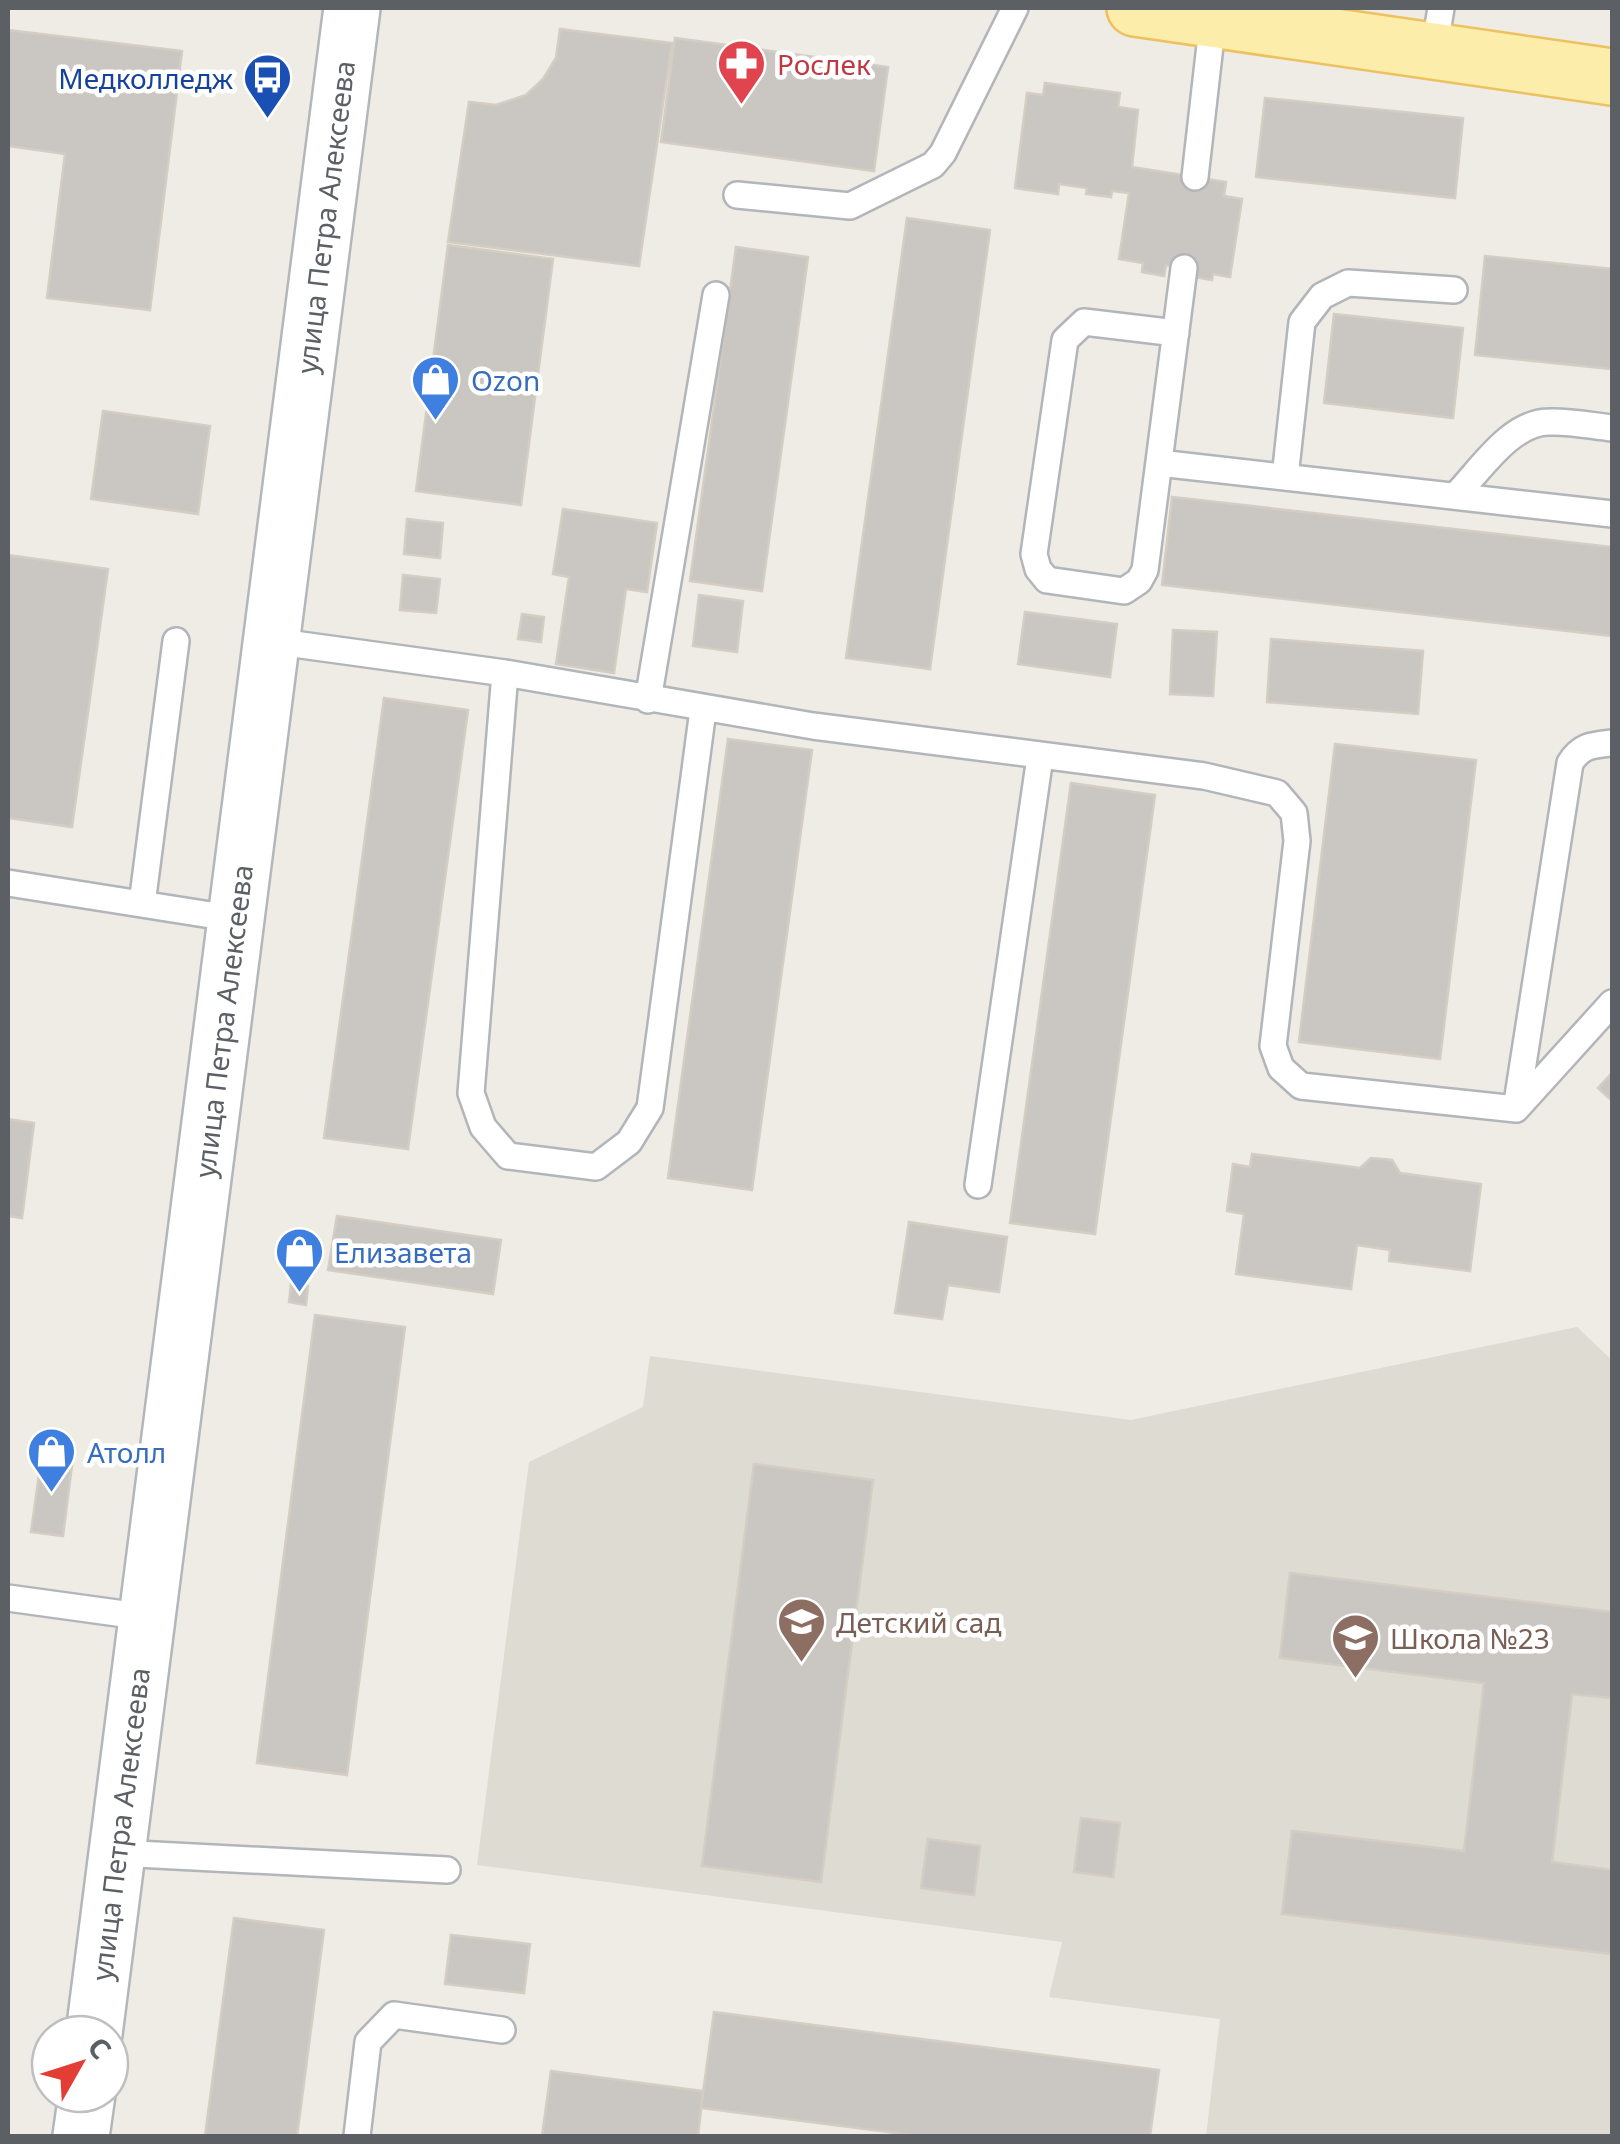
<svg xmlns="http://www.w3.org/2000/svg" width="1620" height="2144" font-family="'Noto Sans',sans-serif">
<rect width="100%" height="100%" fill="#eeece4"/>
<path fill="#dedbd2" d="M 1577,1327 L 1612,1360 L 1612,2136 L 1206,2136 L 1220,2019 L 1049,1997 L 1062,1942 L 477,1865 L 529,1462 L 643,1407 L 650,1356 L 1131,1420 Z"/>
<path fill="#cac6c1" stroke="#d3cdc3" stroke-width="2.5" d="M 560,29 L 672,43 L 639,266 L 448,242 L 469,102 L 496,105 L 526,95 L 543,79 L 556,58 Z
M 8,30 L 182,51 L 150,310 L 47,298 L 65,154 L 8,146 Z
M 675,38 L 888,67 L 874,171 L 661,142 Z
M 1045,83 L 1120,93 L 1118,107 L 1138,110 L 1132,167 L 1226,182 L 1224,196 L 1242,199 L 1230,277 L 1213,274 L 1212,280 L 1194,277 L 1195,269 L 1166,265 L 1164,276 L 1142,272 L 1143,263 L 1119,259 L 1129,193 L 1112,191 L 1111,197 L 1086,194 L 1087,188 L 1059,184 L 1058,194 L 1015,188 L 1027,93 L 1043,95 Z
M 1265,98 L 1463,118 L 1455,198 L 1256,177 Z
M 907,218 L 990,230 L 930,669 L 846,658 Z
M 448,245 L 553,259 L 521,505 L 416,491 Z
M 736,247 L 808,257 L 762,591 L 690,581 Z
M 1485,256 L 1612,269 L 1612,369 L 1475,355 Z
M 1334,314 L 1463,328 L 1453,418 L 1324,403 Z
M 103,411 L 210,426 L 198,514 L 91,499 Z
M 1172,497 L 1612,547 L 1612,636 L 1162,585 Z
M 563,509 L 657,523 L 647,592 L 626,589 L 614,673 L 556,664 L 569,577 L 553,574 Z
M 407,519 L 443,523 L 440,558 L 404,554 Z
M 8,555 L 108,569 L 72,827 L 8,818 Z
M 403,575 L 440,579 L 436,613 L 400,610 Z
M 699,595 L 743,601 L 737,652 L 693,646 Z
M 1025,612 L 1117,624 L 1110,677 L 1018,664 Z
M 522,614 L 544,617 L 541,642 L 518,639 Z
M 1173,630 L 1217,632 L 1213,696 L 1170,694 Z
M 1271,639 L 1423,651 L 1418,714 L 1267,702 Z
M 384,698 L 468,710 L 408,1149 L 324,1138 Z
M 728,739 L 812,750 L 752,1190 L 668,1178 Z
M 1335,744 L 1476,760 L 1440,1059 L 1299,1042 Z
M 1071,783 L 1155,795 L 1095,1234 L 1010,1223 Z
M 1612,1073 L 1612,1101 L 1598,1088 Z
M 8,1119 L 34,1123 L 22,1218 L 8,1216 Z
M 1252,1154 L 1360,1168 L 1371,1158 L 1392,1160 L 1400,1173 L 1481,1184 L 1470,1271 L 1389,1261 L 1390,1250 L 1357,1245 L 1351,1289 L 1236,1274 L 1244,1214 L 1227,1211 L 1233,1164 L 1250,1167 Z
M 337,1216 L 501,1240 L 493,1294 L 328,1270 Z
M 909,1222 L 1007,1237 L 999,1292 L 948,1285 L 942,1319 L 895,1313 Z
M 291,1284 L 308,1286 L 306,1305 L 289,1302 Z
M 315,1315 L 405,1327 L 347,1775 L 257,1763 Z
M 42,1453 L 73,1457 L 63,1536 L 31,1532 Z
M 754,1464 L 873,1480 L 821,1882 L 702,1866 Z
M 1290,1573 L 1612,1612 L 1612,1698 L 1572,1694 L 1552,1862 L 1612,1870 L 1612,1954 L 1282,1914 L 1292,1831 L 1464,1851 L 1484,1683 L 1280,1658 Z
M 1081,1818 L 1120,1823 L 1113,1877 L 1074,1872 Z
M 928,1839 L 980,1846 L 974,1895 L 921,1888 Z
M 234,1918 L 324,1930 L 297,2136 L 205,2136 Z
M 451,1935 L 530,1944 L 524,1993 L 445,1984 Z
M 714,2012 L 1159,2070 L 1150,2136 L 919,2136 L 701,2108 Z
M 551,2071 L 703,2091 L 698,2136 L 542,2136 Z"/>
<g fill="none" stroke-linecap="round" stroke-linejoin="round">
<defs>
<path id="lane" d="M 1434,51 L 1441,8
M 1195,177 L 1213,19
M 737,195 L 850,206 L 933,165 L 943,153 L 1015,8
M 1176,333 L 1084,322 L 1065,340 L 1034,554 L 1038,569 L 1047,580 L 1124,591 L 1139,581 L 1145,570 L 1184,268
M 1159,463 L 1612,514
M 1285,477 L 1302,322 L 1322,296 L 1348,283 L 1454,290
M 1457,494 C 1481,469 1511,422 1549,422 C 1570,421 1592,426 1612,428
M 272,641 L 505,673 L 813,726 L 1204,776 L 1277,793 L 1294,813 L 1297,841 L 1273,1046 L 1281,1068 L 1301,1086 L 1516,1109
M 505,673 L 471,1093 L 483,1127 L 508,1156 L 596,1167 L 629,1142 L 650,1108 L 703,710
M 648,700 L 716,295
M 1612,743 C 1593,745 1581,745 1570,763 L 1516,1109 L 1612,1003
M 8,883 L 236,919
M 142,904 L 176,641
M 978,1185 L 1040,757
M 8,1598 L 146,1617
M 117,1853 L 447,1870
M 357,2136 L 368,2042 L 394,2015 L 502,2030"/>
<path id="secondary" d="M 94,2034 L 352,8
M 81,2136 L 87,2094"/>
<path id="primary" d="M 1135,8 L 1612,77"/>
</defs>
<use href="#lane" stroke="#b2b5b9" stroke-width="30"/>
<use href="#secondary" stroke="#b3b7bb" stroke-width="60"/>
<use href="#primary" stroke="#edc15f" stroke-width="60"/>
<use href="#lane" stroke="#fff" stroke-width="25"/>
<use href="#secondary" stroke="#fff" stroke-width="55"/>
<use href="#primary" stroke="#fcedab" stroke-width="55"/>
</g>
<defs>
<symbol id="pharmacy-pin" viewBox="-11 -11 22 30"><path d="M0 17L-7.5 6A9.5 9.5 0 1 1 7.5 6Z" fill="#e0444e" stroke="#fff"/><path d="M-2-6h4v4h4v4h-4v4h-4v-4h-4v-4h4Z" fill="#fff"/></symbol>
<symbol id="bus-pin" viewBox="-11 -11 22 30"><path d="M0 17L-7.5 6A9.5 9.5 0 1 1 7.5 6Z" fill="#1a4fb4" stroke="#fff"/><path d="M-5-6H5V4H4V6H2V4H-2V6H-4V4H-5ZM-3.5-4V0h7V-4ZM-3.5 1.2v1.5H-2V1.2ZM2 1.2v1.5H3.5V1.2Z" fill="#fff"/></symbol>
<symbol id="shop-pin" viewBox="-11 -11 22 30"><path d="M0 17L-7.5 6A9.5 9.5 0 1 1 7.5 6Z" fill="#3f7fe0" stroke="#fff"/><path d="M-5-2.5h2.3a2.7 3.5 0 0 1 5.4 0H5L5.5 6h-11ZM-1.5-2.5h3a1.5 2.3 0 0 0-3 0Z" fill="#fff"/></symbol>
<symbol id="school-pin" viewBox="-11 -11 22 30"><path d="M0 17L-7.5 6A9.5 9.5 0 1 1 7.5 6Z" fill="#8d6e63" stroke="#fff"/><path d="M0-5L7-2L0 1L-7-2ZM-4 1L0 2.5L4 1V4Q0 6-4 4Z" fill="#fff"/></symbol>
</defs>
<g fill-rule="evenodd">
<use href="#pharmacy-pin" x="714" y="36" width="55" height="75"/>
<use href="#bus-pin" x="240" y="50" width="55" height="75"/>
<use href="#shop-pin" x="408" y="352" width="55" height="75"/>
<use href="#shop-pin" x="272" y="1224" width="55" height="75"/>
<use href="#shop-pin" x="24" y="1424" width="55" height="75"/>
<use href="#school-pin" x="774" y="1594" width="55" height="75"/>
<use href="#school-pin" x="1328" y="1610" width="55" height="75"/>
</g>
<g text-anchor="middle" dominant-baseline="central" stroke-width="9" stroke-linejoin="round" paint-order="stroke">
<g font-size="28" fill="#be3a42" stroke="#fff" text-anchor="start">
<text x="777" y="64">Рослек</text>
</g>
<g font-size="28" fill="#164399" stroke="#fff" text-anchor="end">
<text x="233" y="78">Медколледж</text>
</g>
<g font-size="28" fill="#5c6064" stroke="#fff">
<text transform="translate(325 217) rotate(-83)">улица Петра Алексеева</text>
<text transform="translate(223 1021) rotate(-83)">улица Петра Алексеева</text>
<text transform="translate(120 1824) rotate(-83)">улица Петра Алексеева</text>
</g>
<g font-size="28" fill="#366cbe" stroke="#fff" text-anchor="start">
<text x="471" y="380">Ozon</text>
<text x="334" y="1252">Елизавета</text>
<text x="87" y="1452">Атолл</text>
</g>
<g font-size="28" fill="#785e54" stroke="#fff" text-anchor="start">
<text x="836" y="1622">Детский сад</text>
<text x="1390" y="1638">Школа №23</text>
</g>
</g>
<rect width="1620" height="2144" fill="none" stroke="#5c6064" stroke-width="20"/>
<g transform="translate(80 2064) rotate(51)"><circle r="48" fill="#ffffff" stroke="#bebfc1" stroke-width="2.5"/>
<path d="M0-8L18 38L0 25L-18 38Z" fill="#e33e35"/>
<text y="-15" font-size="28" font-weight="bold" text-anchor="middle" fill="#5c6064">С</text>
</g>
</svg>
